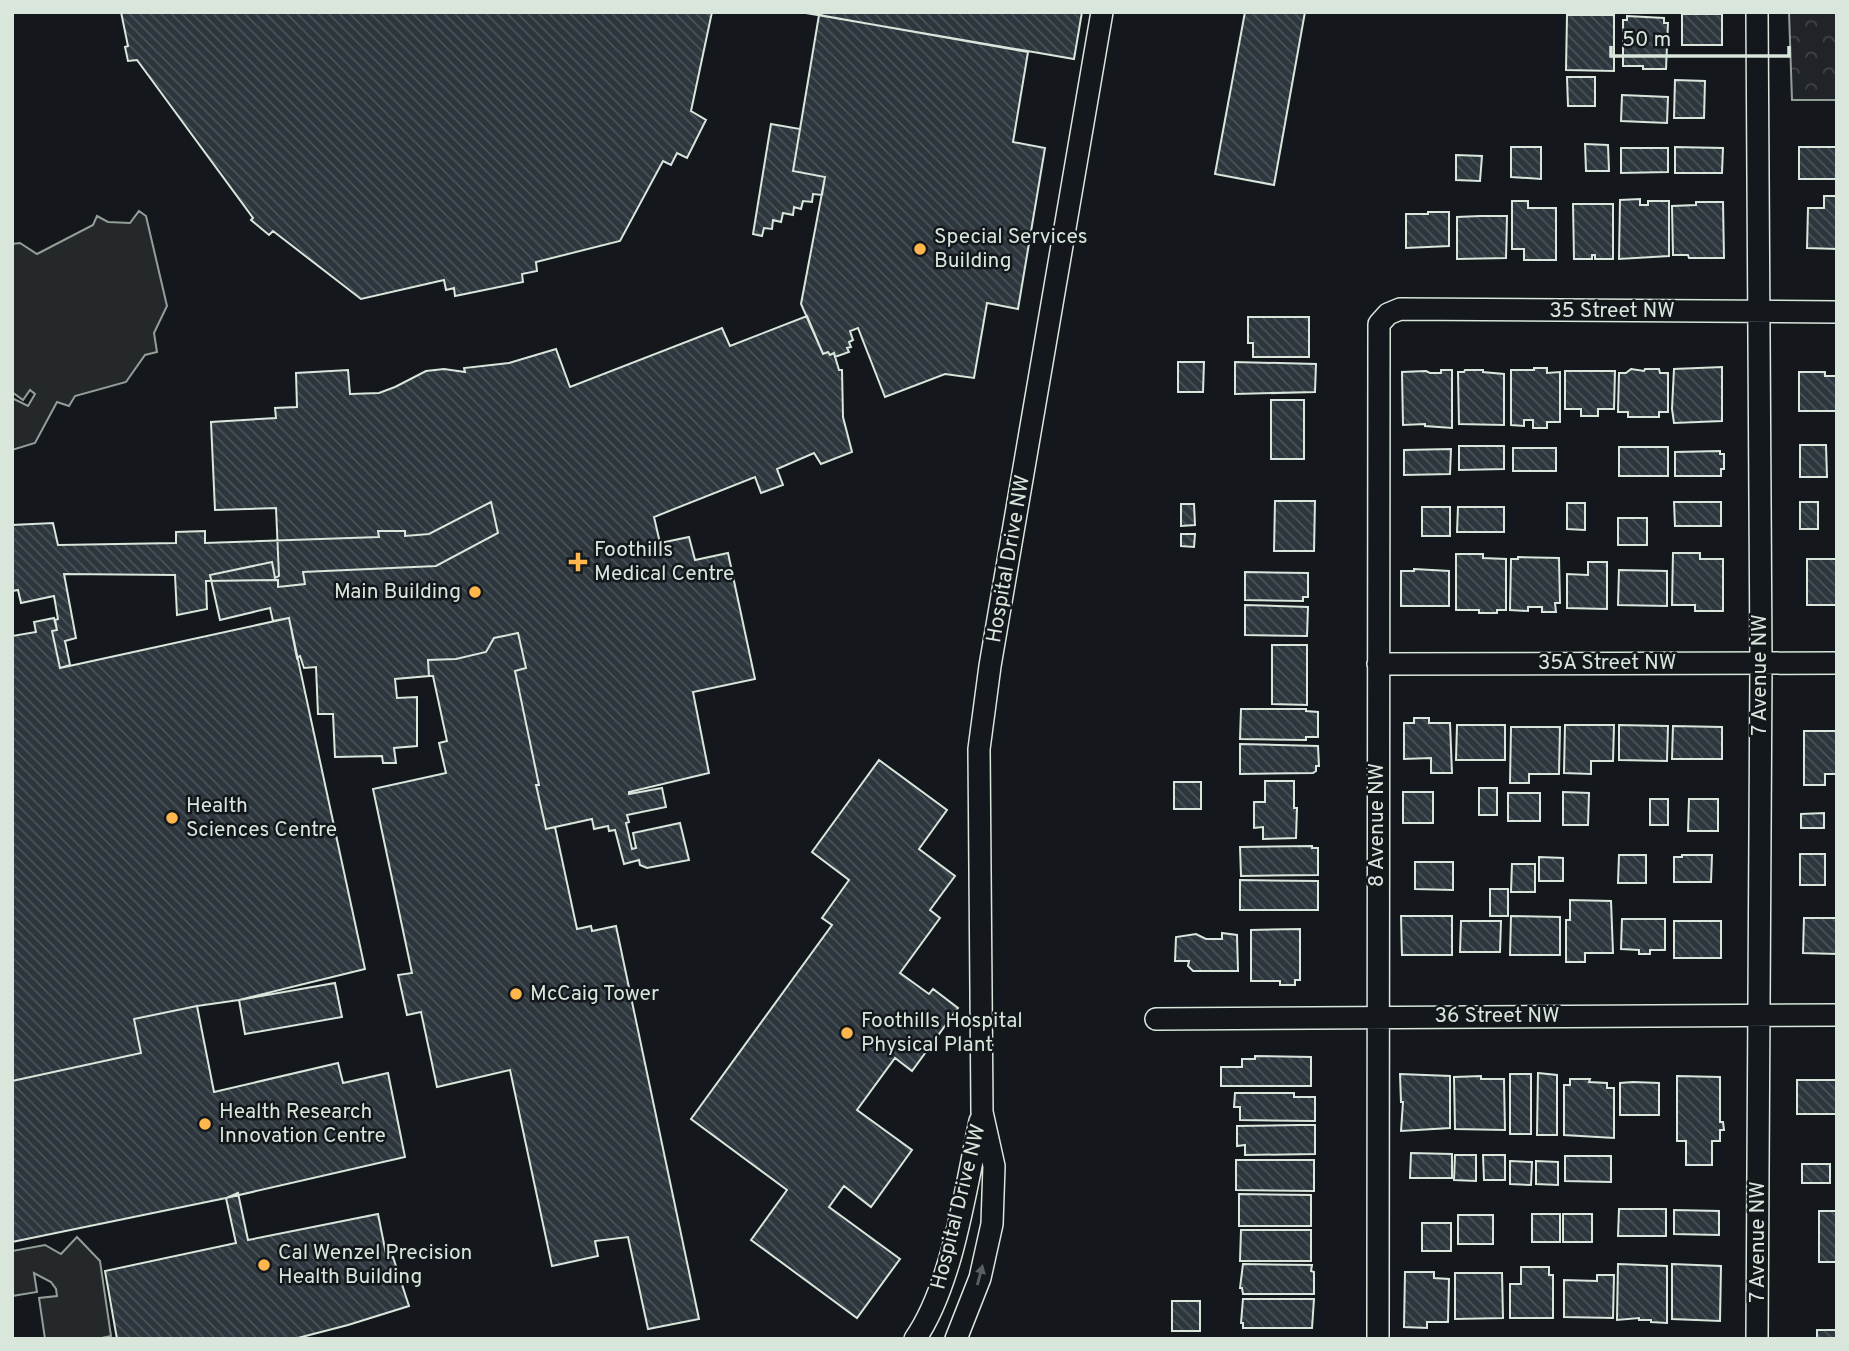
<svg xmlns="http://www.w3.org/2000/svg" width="1849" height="1351" font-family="Overpass,sans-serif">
<defs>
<pattern id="park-crowns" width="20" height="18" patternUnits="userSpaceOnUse" patternTransform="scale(1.75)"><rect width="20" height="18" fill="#202428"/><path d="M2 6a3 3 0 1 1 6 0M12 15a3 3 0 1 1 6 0" fill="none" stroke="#404447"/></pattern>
<pattern id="building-back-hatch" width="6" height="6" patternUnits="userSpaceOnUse" patternTransform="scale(1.75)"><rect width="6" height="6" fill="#2c363c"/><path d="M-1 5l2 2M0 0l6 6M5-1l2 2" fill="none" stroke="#4a5358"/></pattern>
</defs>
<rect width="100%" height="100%" fill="#14181c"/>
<path fill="url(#park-crowns)" stroke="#939e99" stroke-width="2" d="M 1789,12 L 1837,12 L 1837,100 L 1792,100 Z"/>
<path fill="#24282b" stroke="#939e99" stroke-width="2" d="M 139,211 L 146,216 L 167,306 L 154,333 L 157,352 L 145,355 L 126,382 L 75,396 L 69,406 L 57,402 L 35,443 L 12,450 L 12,398 L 28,406 L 35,394 L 30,390 L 23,400 L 12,392 L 12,244 L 20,243 L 37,254 L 93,225 L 97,216 L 108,222 L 130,223 Z
M 77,1237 L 100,1261 L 111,1336 L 97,1339 L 45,1339 L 39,1298 L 57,1296 L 56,1289 L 51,1282 L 34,1273 L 37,1292 L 12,1296 L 12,1251 L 45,1245 L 61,1254 Z"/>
<path fill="url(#building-back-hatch)" stroke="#d8e6dc" stroke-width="2" d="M 121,12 L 712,12 L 691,111 L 706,120 L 687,158 L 677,153 L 671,165 L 663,161 L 620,241 L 536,262 L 537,271 L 522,274 L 523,282 L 455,296 L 454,288 L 446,290 L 444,280 L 361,299 L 273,231 L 269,235 L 251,220 L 253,218 L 137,60 L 128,61 L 125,47 L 128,46 Z
M 800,12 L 1082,12 L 1074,59 Z
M 1245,12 L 1305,12 L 1274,185 L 1215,174 Z
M 1682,14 L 1722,14 L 1722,45 L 1682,45 Z
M 819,15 L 1028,52 L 1013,142 L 1045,148 L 1018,309 L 987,303 L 974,378 L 945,374 L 885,397 L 858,328 L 850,331 L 853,340 L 849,342 L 851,347 L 847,348 L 849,352 L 835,357 L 834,353 L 830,355 L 828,352 L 823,354 L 801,304 L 825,177 L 793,171 Z
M 1567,15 L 1614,15 L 1614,71 L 1566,70 Z
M 1627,16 L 1664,18 L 1664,23 L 1668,23 L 1666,69 L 1643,69 L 1643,66 L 1623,66 L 1623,20 L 1627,20 Z
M 1567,77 L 1595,77 L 1595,106 L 1568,106 Z
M 1675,80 L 1705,81 L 1704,118 L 1674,118 Z
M 1622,95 L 1668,97 L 1667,123 L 1621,121 Z
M 771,124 L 800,129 L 793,171 L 825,177 L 822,195 L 813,194 L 812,202 L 803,201 L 801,209 L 794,207 L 793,215 L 783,213 L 781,222 L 773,220 L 772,229 L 764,228 L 762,236 L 753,234 Z
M 1585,144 L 1608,145 L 1609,171 L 1586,171 Z
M 1511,147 L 1541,147 L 1541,179 L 1511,177 Z
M 1675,147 L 1723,148 L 1722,173 L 1675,173 Z
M 1799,147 L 1837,147 L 1837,179 L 1799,179 Z
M 1621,148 L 1668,148 L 1668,172 L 1621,173 Z
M 1456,155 L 1482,156 L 1480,181 L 1456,180 Z
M 1824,196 L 1837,196 L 1837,249 L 1807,248 L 1808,208 L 1824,208 Z
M 1640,199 L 1640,205 L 1648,205 L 1648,201 L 1669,201 L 1669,256 L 1619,259 L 1620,200 Z
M 1512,201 L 1528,201 L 1528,208 L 1556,208 L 1556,260 L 1524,260 L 1524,249 L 1512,249 Z
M 1696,202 L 1723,202 L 1724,258 L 1689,258 L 1688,255 L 1673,255 L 1672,206 L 1696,205 Z
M 1573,204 L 1613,204 L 1613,259 L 1595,259 L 1595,255 L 1592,255 L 1592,259 L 1574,259 Z
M 1428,212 L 1449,212 L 1449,246 L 1406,248 L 1406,214 L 1428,214 Z
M 1480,216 L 1507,216 L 1506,258 L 1457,259 L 1457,217 Z
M 807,316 L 823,354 L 828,352 L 830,355 L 834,353 L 839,370 L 842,370 L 843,417 L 852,452 L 821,464 L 814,453 L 777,469 L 783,485 L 761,493 L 755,477 L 654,517 L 660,543 L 689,537 L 695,560 L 728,553 L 755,679 L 693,692 L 709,773 L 629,792 L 629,794 L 662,788 L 666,807 L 627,815 L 629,822 L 626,823 L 632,849 L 636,848 L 633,833 L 680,823 L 689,860 L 647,868 L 640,865 L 639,860 L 624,864 L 615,830 L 609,831 L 608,826 L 594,829 L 592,819 L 546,829 L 536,785 L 539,785 L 515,671 L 526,668 L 518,633 L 494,638 L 486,652 L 456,659 L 428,660 L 429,676 L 395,679 L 397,698 L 417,697 L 417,746 L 394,748 L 396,763 L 383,763 L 382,756 L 335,757 L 333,714 L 318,714 L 316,667 L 304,668 L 300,656 L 297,658 L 289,618 L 273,621 L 270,608 L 220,620 L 210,575 L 272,562 L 275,578 L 279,576 L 276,508 L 215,510 L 211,422 L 276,418 L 275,408 L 297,407 L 296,373 L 348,370 L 350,394 L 379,393 L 395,387 L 426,371 L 444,369 L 465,372 L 464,368 L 509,363 L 556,349 L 570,387 L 722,328 L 730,346 Z
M 1248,317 L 1309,317 L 1309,357 L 1253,357 L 1253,343 L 1248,343 Z
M 1178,362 L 1204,362 L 1203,392 L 1178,392 Z
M 1235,362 L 1316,364 L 1315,392 L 1235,394 Z
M 1722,367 L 1722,421 L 1674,423 L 1672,409 L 1674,369 Z
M 1534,368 L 1547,368 L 1547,373 L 1560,372 L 1560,422 L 1547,422 L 1547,428 L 1533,428 L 1533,420 L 1524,420 L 1524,426 L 1511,425 L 1511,370 L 1534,370 Z
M 1631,369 L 1644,371 L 1645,369 L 1659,369 L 1660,373 L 1668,373 L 1668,412 L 1659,412 L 1659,417 L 1628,417 L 1628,412 L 1618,412 L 1619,373 L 1626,373 Z
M 1441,370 L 1452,370 L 1452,428 L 1425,426 L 1425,424 L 1403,425 L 1402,372 L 1426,371 L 1430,373 L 1441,373 Z
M 1465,370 L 1483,370 L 1483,372 L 1504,374 L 1504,425 L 1459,424 L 1458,372 L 1464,372 Z
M 1565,371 L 1615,371 L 1614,409 L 1598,409 L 1598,416 L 1581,416 L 1581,409 L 1565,409 Z
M 1799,372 L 1825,372 L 1825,376 L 1837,376 L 1837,411 L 1799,411 Z
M 1271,400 L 1304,400 L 1304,459 L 1271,459 Z
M 1800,445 L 1826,445 L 1827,477 L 1800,477 Z
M 1459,446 L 1504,446 L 1504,469 L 1459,470 Z
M 1619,447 L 1668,447 L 1668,476 L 1619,476 Z
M 1513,448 L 1556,448 L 1556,471 L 1513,471 Z
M 1451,449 L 1450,474 L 1404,475 L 1404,450 Z
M 1720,451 L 1720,454 L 1724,454 L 1724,469 L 1721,469 L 1721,476 L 1675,476 L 1675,452 Z
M 1275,501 L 1315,501 L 1314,551 L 1274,551 Z
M 491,502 L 498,533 L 436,566 L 303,572 L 305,584 L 278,587 L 278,580 L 206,581 L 207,609 L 177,615 L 175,575 L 64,574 L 76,638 L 65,641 L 70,665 L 60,668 L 52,631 L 57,630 L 55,620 L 58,619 L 54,596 L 21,603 L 18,590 L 12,591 L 12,525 L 53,523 L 58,545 L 176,543 L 176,532 L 205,531 L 205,543 L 379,537 L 378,531 L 405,531 L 405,536 L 429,534 Z
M 1674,502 L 1721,502 L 1721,526 L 1675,526 Z
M 1800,502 L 1818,502 L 1818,529 L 1800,529 Z
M 1567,503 L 1585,503 L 1585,530 L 1567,529 Z
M 1181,504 L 1194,504 L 1195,525 L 1181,526 Z
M 1422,507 L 1450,507 L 1450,536 L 1422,536 Z
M 1458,507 L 1504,507 L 1504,532 L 1457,532 Z
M 1618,518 L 1647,518 L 1647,545 L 1618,545 Z
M 1181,534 L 1195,534 L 1194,547 L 1181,546 Z
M 1673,553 L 1700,553 L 1700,559 L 1723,559 L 1723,611 L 1695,611 L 1695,605 L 1672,605 Z
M 1456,554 L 1483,554 L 1483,558 L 1506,559 L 1506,610 L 1497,610 L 1497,613 L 1479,613 L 1479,610 L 1456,610 Z
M 1518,557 L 1559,558 L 1560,603 L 1555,603 L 1556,612 L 1542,612 L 1542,607 L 1528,607 L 1528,611 L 1510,610 L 1511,559 L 1518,559 Z
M 1807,559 L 1837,559 L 1837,605 L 1807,605 Z
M 1588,562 L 1607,562 L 1607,609 L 1567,608 L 1567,574 L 1588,575 Z
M 1414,569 L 1449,571 L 1449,606 L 1401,606 L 1401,571 L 1414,571 Z
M 1619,570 L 1667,571 L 1667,606 L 1618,605 Z
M 1245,572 L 1308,573 L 1308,597 L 1303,597 L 1303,601 L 1245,600 Z
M 1245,605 L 1308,607 L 1307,636 L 1245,635 Z
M 54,618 L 57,630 L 52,631 L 60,668 L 289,618 L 365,969 L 239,1000 L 197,1006 L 134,1019 L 141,1053 L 12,1081 L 12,636 L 36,632 L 34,622 Z
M 518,633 L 526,668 L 515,671 L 539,785 L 536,785 L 546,829 L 555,827 L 577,929 L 591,926 L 592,931 L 616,926 L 699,1319 L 648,1329 L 628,1237 L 595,1241 L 598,1256 L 552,1266 L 510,1070 L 437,1087 L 421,1012 L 407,1015 L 398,975 L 412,973 L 373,789 L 446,773 L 439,743 L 447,741 L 433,676 L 429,676 L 428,660 L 456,659 L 486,652 L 494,638 Z
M 1272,645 L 1307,645 L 1307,705 L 1272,704 Z
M 1241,709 L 1306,709 L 1306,711 L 1318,712 L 1318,737 L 1306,737 L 1306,740 L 1240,739 Z
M 1414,718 L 1429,718 L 1429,723 L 1450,723 L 1452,773 L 1431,773 L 1431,758 L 1404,759 L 1404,723 L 1414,723 Z
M 1457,725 L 1505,725 L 1505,760 L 1456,760 Z
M 1565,725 L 1614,725 L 1613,761 L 1591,761 L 1591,774 L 1564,773 Z
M 1619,725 L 1668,726 L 1667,761 L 1619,760 Z
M 1673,726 L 1722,727 L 1722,759 L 1672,759 Z
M 1511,727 L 1560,727 L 1559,774 L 1529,774 L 1529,783 L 1510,783 Z
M 1804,731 L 1837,731 L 1837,774 L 1825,774 L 1825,785 L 1804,785 Z
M 1240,744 L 1318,746 L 1319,766 L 1316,766 L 1316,771 L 1313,773 L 1240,774 Z
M 879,760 L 947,810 L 919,849 L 955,876 L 930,910 L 940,918 L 900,973 L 929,994 L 933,989 L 958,1008 L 912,1071 L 895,1058 L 857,1110 L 912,1150 L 871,1207 L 844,1186 L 829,1207 L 900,1259 L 857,1318 L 751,1240 L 787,1190 L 691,1119 L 832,925 L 822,918 L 849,880 L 812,852 Z
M 1265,781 L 1294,781 L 1294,808 L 1297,808 L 1296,838 L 1263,839 L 1263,827 L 1254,828 L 1254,802 L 1265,802 Z
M 1174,782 L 1201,782 L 1201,809 L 1174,809 Z
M 1479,788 L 1497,788 L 1497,815 L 1479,815 Z
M 1403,792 L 1433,792 L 1433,823 L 1403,823 Z
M 1563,792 L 1589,793 L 1588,825 L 1563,825 Z
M 1508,793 L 1540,793 L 1540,821 L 1508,821 Z
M 1650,799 L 1668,799 L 1668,825 L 1650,825 Z
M 1689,799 L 1718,799 L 1718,831 L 1688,831 Z
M 1824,813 L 1824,828 L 1801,828 L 1801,814 Z
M 1312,846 L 1312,848 L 1318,848 L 1318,875 L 1241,876 L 1240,847 Z
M 1800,854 L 1825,854 L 1825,885 L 1800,885 Z
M 1619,855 L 1646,855 L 1646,883 L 1618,883 Z
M 1682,855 L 1712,855 L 1711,882 L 1674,882 L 1674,857 L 1682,857 Z
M 1539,857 L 1563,858 L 1563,881 L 1539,881 Z
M 1415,862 L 1453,862 L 1453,890 L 1415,889 Z
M 1512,864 L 1535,864 L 1535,892 L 1511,892 Z
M 1240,880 L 1318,881 L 1318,910 L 1240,910 Z
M 1490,889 L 1508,889 L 1508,916 L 1490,916 Z
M 1570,900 L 1611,901 L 1613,953 L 1585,953 L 1585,962 L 1566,962 L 1566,920 L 1570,920 Z
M 1401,916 L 1452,916 L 1452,955 L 1402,955 Z
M 1511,916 L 1560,917 L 1560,955 L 1510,955 Z
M 1804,918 L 1837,918 L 1837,954 L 1803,953 Z
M 1622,919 L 1665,919 L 1665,950 L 1650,950 L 1650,954 L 1639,954 L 1639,950 L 1621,949 Z
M 1461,921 L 1501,921 L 1500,952 L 1460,952 Z
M 1674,921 L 1721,921 L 1721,958 L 1674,958 Z
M 1300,929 L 1300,980 L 1295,980 L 1295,985 L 1280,985 L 1280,981 L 1251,981 L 1251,930 Z
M 1222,933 L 1237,935 L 1238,971 L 1193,971 L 1188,966 L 1189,961 L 1175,961 L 1176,937 L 1196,934 L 1206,939 L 1222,939 Z
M 335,983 L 342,1017 L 245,1034 L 239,1000 Z
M 197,1006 L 214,1092 L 338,1063 L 343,1083 L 388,1073 L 405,1157 L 226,1198 L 12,1242 L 12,1081 L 141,1053 L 134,1019 Z
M 1255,1056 L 1311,1057 L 1311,1086 L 1221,1086 L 1221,1067 L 1242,1067 L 1242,1059 L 1255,1059 Z
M 1538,1073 L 1557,1075 L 1557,1135 L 1537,1135 Z
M 1400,1074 L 1450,1076 L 1450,1128 L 1401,1131 L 1403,1102 L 1401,1102 Z
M 1510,1074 L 1531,1074 L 1531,1134 L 1510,1134 Z
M 1481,1076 L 1481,1079 L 1504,1079 L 1505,1130 L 1455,1129 L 1454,1077 Z
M 1677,1076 L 1720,1077 L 1720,1122 L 1723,1122 L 1724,1130 L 1720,1130 L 1720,1141 L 1712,1141 L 1712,1165 L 1686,1165 L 1686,1141 L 1677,1141 Z
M 1570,1079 L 1590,1079 L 1589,1082 L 1607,1083 L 1607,1088 L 1614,1088 L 1614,1138 L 1564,1135 L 1564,1085 L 1570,1085 Z
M 1797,1080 L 1837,1080 L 1837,1114 L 1797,1114 Z
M 1633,1082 L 1659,1083 L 1659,1115 L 1620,1115 L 1620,1083 Z
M 1235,1093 L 1294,1093 L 1294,1097 L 1315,1097 L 1315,1121 L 1240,1120 L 1240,1107 L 1234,1107 Z
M 1300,1125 L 1315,1125 L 1315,1154 L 1245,1155 L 1245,1145 L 1237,1146 L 1237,1126 Z
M 1411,1153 L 1452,1154 L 1452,1178 L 1410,1178 Z
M 1455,1155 L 1476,1155 L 1476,1181 L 1454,1180 Z
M 1483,1155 L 1505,1155 L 1505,1180 L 1484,1180 Z
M 1565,1156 L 1611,1156 L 1611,1182 L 1565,1181 Z
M 1236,1160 L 1314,1160 L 1314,1191 L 1236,1190 Z
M 1510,1161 L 1532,1162 L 1531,1185 L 1510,1184 Z
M 1536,1161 L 1558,1162 L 1558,1185 L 1536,1184 Z
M 1802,1164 L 1830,1164 L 1830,1183 L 1802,1183 Z
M 238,1193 L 248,1240 L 378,1214 L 387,1259 L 393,1257 L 409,1306 L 348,1325 L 294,1339 L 117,1339 L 105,1271 L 236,1243 L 226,1198 Z
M 1239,1194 L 1311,1195 L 1311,1226 L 1239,1226 Z
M 1619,1209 L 1666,1209 L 1666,1236 L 1618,1236 Z
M 1674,1210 L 1719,1211 L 1719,1235 L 1674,1234 Z
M 1819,1211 L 1837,1211 L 1837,1262 L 1819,1262 Z
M 1532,1214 L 1560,1214 L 1560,1242 L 1532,1242 Z
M 1563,1214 L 1592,1214 L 1592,1242 L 1563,1242 Z
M 1458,1215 L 1493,1215 L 1493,1244 L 1458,1244 Z
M 1422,1223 L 1451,1223 L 1451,1251 L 1422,1251 Z
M 1241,1230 L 1311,1230 L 1311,1261 L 1240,1261 Z
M 1243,1264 L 1312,1265 L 1311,1271 L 1314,1272 L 1314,1294 L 1243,1294 L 1242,1288 L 1240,1288 Z
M 1618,1264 L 1667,1266 L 1667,1323 L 1651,1322 L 1651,1320 L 1639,1320 L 1639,1318 L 1617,1320 Z
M 1672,1264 L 1721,1266 L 1720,1321 L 1672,1319 Z
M 1521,1267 L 1549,1267 L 1549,1275 L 1553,1275 L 1553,1318 L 1510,1318 L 1510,1284 L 1521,1284 Z
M 1405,1272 L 1434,1272 L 1434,1278 L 1449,1279 L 1448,1322 L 1427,1322 L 1427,1328 L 1404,1327 Z
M 1455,1273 L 1502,1273 L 1503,1318 L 1455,1319 Z
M 1597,1275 L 1614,1275 L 1613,1318 L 1564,1317 L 1564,1280 L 1597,1281 Z
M 1243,1299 L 1314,1299 L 1312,1328 L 1243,1328 L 1243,1323 L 1241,1323 Z
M 1172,1301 L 1200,1301 L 1200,1331 L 1172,1331 Z
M 1817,1330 L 1837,1330 L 1837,1339 L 1817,1339 Z"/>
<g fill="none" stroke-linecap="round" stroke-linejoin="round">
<defs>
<path id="street" d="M 1378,664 L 1837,663
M 1156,1019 L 1837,1015
M 915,1339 C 953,1284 966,1186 980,1121
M 956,1339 L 980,1278 L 992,1224 L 994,1166 L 982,1112 L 979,749 L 990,666 L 1102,12
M 1378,1339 L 1379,324 L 1388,314 L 1400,309 L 1837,312
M 1757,1339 L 1761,663 L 1757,12"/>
</defs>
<use href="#street" stroke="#d8e6dc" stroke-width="24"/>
<use href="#street" stroke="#14181c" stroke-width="21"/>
</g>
<defs><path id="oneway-solid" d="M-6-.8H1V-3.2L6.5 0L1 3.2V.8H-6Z" transform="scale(1.75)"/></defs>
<use fill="#59605f" href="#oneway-solid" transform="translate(980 1275) rotate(-75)"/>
<g fill="#ffb74d" stroke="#14181c" stroke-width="2.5">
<circle cx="920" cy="249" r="7"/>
<path d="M574.5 551.5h7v7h7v7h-7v7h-7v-7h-7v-7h7z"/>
<circle cx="475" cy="592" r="7"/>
<circle cx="172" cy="818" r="7"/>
<circle cx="516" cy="994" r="7"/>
<circle cx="847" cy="1033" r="7"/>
<circle cx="205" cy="1124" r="7"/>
<circle cx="264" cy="1265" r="7"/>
</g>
<g text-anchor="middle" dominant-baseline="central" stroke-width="5" stroke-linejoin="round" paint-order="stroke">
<g font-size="21" fill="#d8e6dc" stroke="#14181c" text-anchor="start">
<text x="934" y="237">Special Services<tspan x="934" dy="24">Building</tspan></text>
<text x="594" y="550">Foothills<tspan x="594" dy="24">Medical Centre</tspan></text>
<text x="461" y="592" text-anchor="end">Main Building</text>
<text x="186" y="806">Health<tspan x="186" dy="24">Sciences Centre</tspan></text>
<text x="530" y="994">McCaig Tower</text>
<text x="861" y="1021">Foothills Hospital<tspan x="861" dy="24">Physical Plant</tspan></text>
<text x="219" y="1112">Health Research<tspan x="219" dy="24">Innovation Centre</tspan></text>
<text x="278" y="1253">Cal Wenzel Precision<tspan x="278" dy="24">Health Building</tspan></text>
</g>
<g font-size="21" fill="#d8e6dc" stroke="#14181c">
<text x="1612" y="311">35 Street NW</text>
<text transform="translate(1009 559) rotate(-80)">Hospital Drive NW</text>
<text x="1607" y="663">35A Street NW</text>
<text transform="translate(1760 675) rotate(-90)">7 Avenue NW</text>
<text transform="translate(1377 825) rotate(-90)">8 Avenue NW</text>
<text x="1497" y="1016">36 Street NW</text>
<text transform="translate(959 1207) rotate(-76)">Hospital Drive NW</text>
<text transform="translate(1758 1242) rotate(-90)">7 Avenue NW</text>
</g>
</g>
<rect width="1849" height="1351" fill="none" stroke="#d8e6dc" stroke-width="28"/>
<path d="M1611 46v10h178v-10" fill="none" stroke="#d8e6dc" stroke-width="3.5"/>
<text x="1622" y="46" font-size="21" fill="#d8e6dc" stroke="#14181c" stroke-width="5" paint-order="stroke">50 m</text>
</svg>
